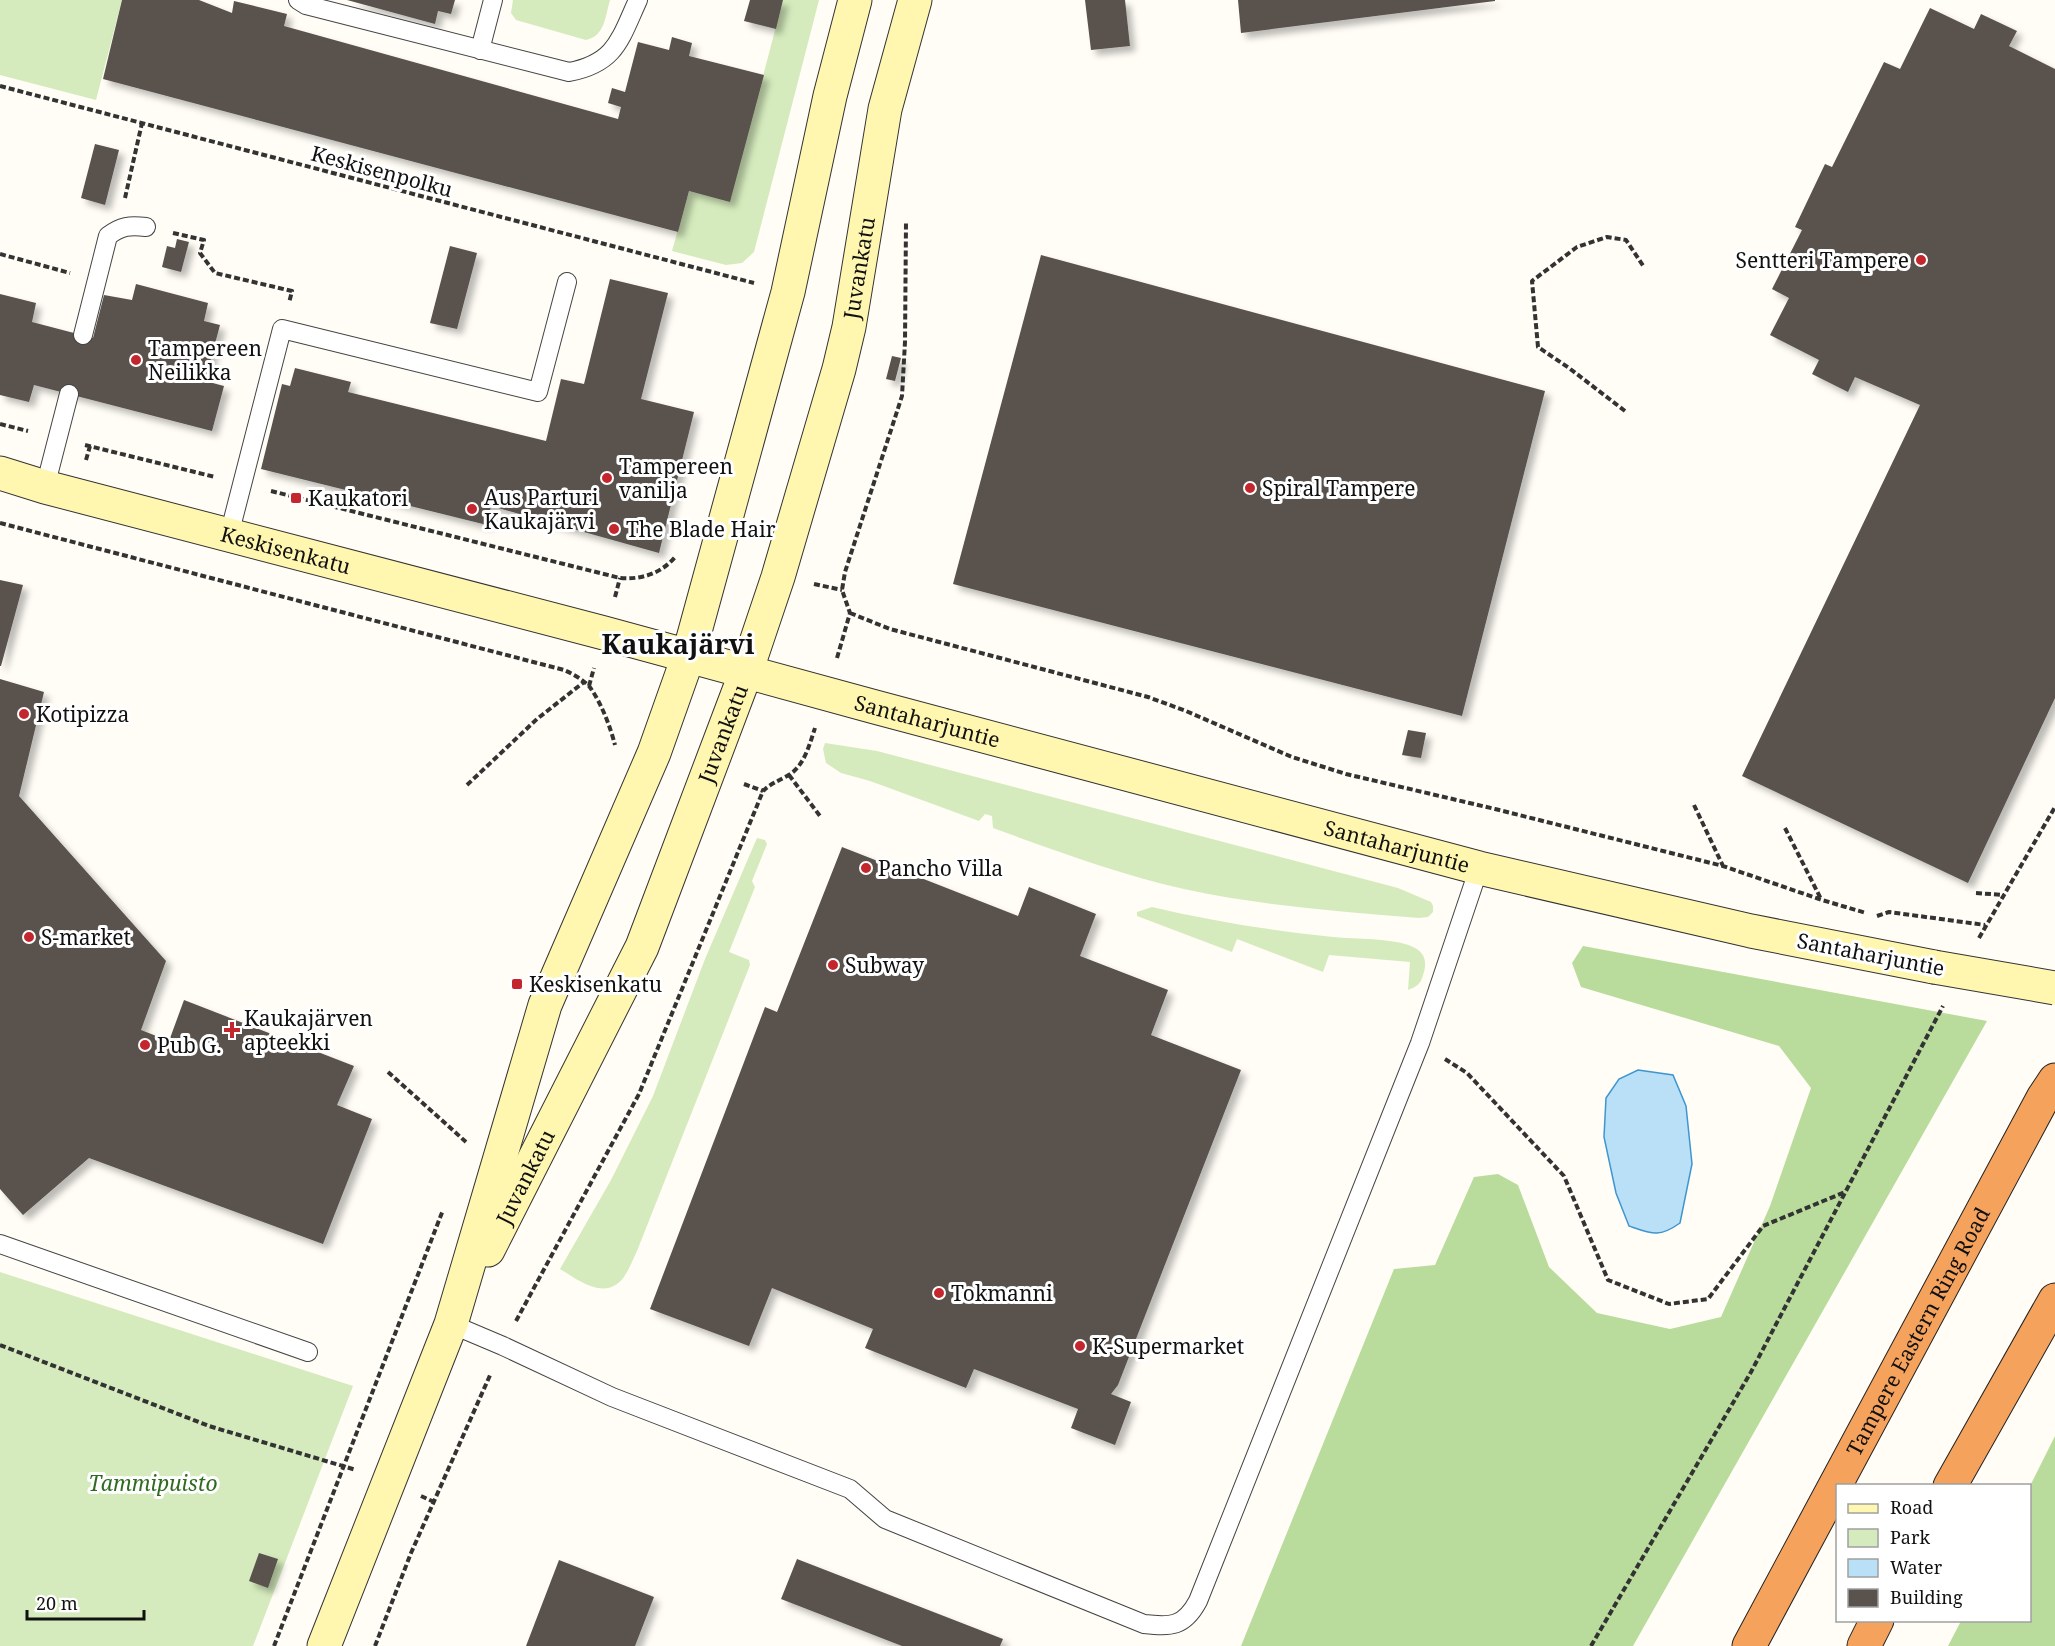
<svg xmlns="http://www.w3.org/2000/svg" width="2055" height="1646" font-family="'Noto Serif',serif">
<defs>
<filter id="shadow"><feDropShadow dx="5.5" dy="5.5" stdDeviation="3" flood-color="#0004"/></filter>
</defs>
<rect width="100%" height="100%" fill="#fffdf5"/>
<path fill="#d5ebbd" d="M 0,0 L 122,0 L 96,100 L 0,75 Z
M 513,0 L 610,0 C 605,17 605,36 586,40 L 516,20 L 511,13 Z
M 783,0 L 819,0 L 754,252 L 742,263 L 726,265 L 672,251 L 689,191 L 730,201 Z
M 825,743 L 877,751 L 1398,888 L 1431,902 L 1433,906 L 1433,912 L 1428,917 L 1419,918 C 1340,911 1261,906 1184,889 C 1119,874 1056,851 993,828 L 992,816 L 985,814 L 979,821 L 870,781 L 841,773 L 826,763 L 823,749 Z
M 757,838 L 765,840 L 767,844 L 752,881 L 755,887 L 729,952 L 749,960 L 750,965 L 637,1251 C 632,1261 627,1277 617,1284 C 599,1297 575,1278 560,1269 L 611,1180 L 653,1096 L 705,959 Z
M 1152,907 C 1211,921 1273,931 1333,937 C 1353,939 1399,938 1415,948 C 1426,954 1427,964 1423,975 C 1421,984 1416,987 1408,990 L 1410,962 L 1329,955 L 1323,972 L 1237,939 L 1232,952 L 1137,916 L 1137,912 Z
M 0,1272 L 353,1386 L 253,1646 L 0,1646 Z"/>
<path fill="#b9dc9c" d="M 1583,946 L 1987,1021 L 1633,1646 L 1241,1646 L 1394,1269 L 1435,1265 L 1474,1177 L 1498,1174 L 1518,1185 L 1549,1267 L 1597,1313 L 1670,1329 L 1721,1317 L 1770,1206 L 1811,1088 L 1779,1046 L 1581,987 L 1572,963 Z
M 2055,1436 L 2055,1646 L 1948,1646 L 1961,1621 L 2030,1620 L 2030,1486 Z"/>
<path fill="#b9e0f7" stroke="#3f96cf" stroke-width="1.5" d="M 1638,1070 L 1673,1075 L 1686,1106 L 1692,1164 L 1680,1223 C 1659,1238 1652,1234 1629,1226 L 1616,1193 L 1604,1137 L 1606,1098 L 1619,1079 Z"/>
<path fill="#5a524d" filter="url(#shadow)" d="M 122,0 L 199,0 L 232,13 L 234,1 L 287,14 L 284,26 L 618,119 L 621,107 L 608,103 L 612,88 L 625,92 L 638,42 L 669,50 L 672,37 L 692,43 L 689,56 L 764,75 L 730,202 L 689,191 L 678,232 L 103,79 Z
M 347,0 L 455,0 L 451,14 L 438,11 L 435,24 Z
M 750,0 L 783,0 L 776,29 L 744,21 Z
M 1085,0 L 1125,0 L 1130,46 L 1091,50 Z
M 1238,0 L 1495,0 L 1495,1 L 1241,33 Z
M 1930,8 L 1974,29 L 1981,14 L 2017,31 L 2009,46 L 2055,69 L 2055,698 L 1968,883 L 1742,776 L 1920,405 L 1855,377 L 1848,392 L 1812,374 L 1819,360 L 1770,335 L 1789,298 L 1772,289 L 1802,230 L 1795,227 L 1825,164 L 1832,167 L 1884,62 L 1900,69 Z
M 95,144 L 119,150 L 105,205 L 81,198 Z
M 177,239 L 189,242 L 181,272 L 162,267 L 167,246 L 175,248 Z
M 450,246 L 477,253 L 457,329 L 430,323 Z
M 1041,255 L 1545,391 L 1462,716 L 953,584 Z
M 610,279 L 668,293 L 641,399 L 694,412 L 659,553 L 491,506 L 487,525 L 261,469 L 282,384 L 290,386 L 295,368 L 351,382 L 348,392 L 546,441 L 561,379 L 584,384 Z
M 136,284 L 208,303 L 204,321 L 220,325 L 205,381 L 224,386 L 212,431 L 34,385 L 29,402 L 0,395 L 0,294 L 36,303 L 32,322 L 93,338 L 104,295 L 132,300 Z
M 892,356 L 901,358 L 895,381 L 886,379 Z
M 0,580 L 23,585 L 1,666 L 0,666 Z
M 0,679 L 44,692 L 19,796 L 166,961 L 141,1030 L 169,1041 L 184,1000 L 354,1066 L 337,1105 L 372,1119 L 323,1244 L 89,1158 L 23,1215 L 0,1189 Z
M 1408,730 L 1426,733 L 1421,758 L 1402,755 Z
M 842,847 L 1018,916 L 1029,887 L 1096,914 L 1080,956 L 1168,990 L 1151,1035 L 1241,1070 L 1118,1385 L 1111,1394 L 1131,1402 L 1115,1445 L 1071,1428 L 1078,1409 L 974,1369 L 966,1388 L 885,1356 L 865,1348 L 873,1329 L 772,1288 L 749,1346 L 650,1309 L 765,1007 L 777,1012 Z
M 259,1553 L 278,1559 L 268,1588 L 249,1581 Z
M 797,1559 L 1003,1639 L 1000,1646 L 902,1646 L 781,1599 Z
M 559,1560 L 654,1597 L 635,1646 L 526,1646 Z"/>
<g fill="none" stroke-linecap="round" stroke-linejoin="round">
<defs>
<path id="lane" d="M 298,0 L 306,5 L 569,72 C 616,63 620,39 638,0
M 480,50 L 493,0
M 83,335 L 108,236 C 121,226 130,225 146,227
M 45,487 L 69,394
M 229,535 L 282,329 L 538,392 L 567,282
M 0,1244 L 308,1352
M 451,1324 L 503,1346 L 612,1397 L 850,1489 L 885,1519 L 1144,1624 C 1171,1627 1184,1627 1198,1601 L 1420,1043 L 1479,868"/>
<g id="secondary">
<path id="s1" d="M 0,473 L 45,487 L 604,633 L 875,707 L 1479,868 L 1751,931 L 1934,967"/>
<path id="s2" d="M 488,1250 L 642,947 L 746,672 L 778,577 L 839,369 L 849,327 L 885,109 L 915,0"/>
<path d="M 324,1646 L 451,1324 L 545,1005 L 654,753 L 688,657 L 788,292 L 830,96 L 855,0"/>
</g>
<g id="highway">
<path d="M 1950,1486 L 2055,1300"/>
<path id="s3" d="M 1749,1646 L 2043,1098 L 2055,1080"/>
<path d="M 1864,1646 L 1877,1620"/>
</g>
</defs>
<use href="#lane" stroke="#444" stroke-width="20"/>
<use href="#secondary" stroke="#333" stroke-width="35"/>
<use href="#highway" stroke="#222" stroke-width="35"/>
<path stroke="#333" stroke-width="4" stroke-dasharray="6 3" stroke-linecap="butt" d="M 0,86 L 754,283
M 125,198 L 142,123
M 173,233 L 204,240 L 200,253 L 215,273 L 292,291 L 289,303
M 0,254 L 70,273
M 1625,411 L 1569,368 L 1538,347 L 1532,281 L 1577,247 L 1607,237 L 1626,240 L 1644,267
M 0,424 L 28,431
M 85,445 L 215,477
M 86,460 L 90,446
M 271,491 L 620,578 C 642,580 662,573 676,556
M 0,523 L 564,670 C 573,674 582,679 589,686 C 601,702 610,726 615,745
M 814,584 L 842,590
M 615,597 L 620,578
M 850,613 L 890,629 L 1148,697 L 1186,711 L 1292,757 L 1346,774 L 1495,809 L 1723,866 L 1822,900 L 1866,913
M 837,658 L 850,613 L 842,590 L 845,572 L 902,396 L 905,342 L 906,222
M 589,686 L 594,668
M 789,775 L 820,816
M 744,784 L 763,791
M 467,785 L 537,719 L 584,682
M 1694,805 L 1723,866
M 1785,828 L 1821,899
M 1976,893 L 2004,895
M 1877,916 L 1889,912 L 1985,925
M 1979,938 L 2055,807
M 1445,1059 L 1467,1073 L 1564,1176 L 1608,1280 L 1669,1304 L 1708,1299 L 1763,1226 L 1845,1192
M 388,1072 L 466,1142
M 516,1321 L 639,1094 L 763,791 C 770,784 778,781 787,776 C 804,767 809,746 815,728
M 0,1345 L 209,1426 L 356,1470
M 421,1496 L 434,1502
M 274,1646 L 443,1210
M 375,1646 L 411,1553 L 491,1373
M 1591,1646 L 1751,1372 L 1943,1006"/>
<use href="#lane" stroke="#fff" stroke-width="18"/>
<use href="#secondary" stroke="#fff6b0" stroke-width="33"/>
<use href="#highway" stroke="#f5a25d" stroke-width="33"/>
<defs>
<path id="secondary-bridge" d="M 1934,967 L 2055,988"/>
</defs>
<use href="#secondary-bridge" stroke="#333" stroke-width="35" stroke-linecap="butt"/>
<use href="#secondary-bridge" stroke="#fff6b0" stroke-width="33"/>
</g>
<g fill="#c4262e" stroke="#fff" stroke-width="2">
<circle cx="1921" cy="260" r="6"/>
<circle cx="136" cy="360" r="6"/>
<circle cx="607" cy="478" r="6"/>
<circle cx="1250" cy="488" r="6"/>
<rect x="290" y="492" width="12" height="12" rx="3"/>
<circle cx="472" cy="509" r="6"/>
<circle cx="614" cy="529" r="6"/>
<circle cx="24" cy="714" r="6"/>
<circle cx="866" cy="868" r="6"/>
<circle cx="29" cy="937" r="6"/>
<circle cx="833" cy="965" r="6"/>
<rect x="511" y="978" width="12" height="12" rx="3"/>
<path d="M229 1021h6v6h6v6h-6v6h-6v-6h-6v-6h6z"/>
<circle cx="145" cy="1045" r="6"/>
<circle cx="939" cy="1293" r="6"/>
<circle cx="1080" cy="1346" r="6"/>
</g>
<g text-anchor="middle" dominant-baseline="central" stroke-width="6" stroke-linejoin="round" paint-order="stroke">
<g font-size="21" fill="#111" stroke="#fff">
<text transform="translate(382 171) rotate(15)">Keskisenpolku</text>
<text stroke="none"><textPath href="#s2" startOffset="1054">Juvankatu</textPath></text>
<text stroke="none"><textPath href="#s1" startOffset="296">Keskisenkatu</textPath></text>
<text stroke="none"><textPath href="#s1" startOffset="960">Santaharjuntie</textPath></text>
<text stroke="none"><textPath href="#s2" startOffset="568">Juvankatu</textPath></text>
<text stroke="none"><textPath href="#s1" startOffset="1446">Santaharjuntie</textPath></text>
<text transform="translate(1871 954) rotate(11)">Santaharjuntie</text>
<text stroke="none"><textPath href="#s2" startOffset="82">Juvankatu</textPath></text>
<text stroke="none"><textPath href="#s3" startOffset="357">Tampere Eastern Ring Road</textPath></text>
</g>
<g font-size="21" fill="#111" stroke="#fff" text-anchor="start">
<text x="1909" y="260" text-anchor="end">Sentteri Tampere</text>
<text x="148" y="348">Tampereen<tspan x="148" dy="24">Neilikka</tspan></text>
<text x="619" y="466">Tampereen<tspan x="619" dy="24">vanilja</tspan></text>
<text x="1262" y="488">Spiral Tampere</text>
<text x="484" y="497">Aus Parturi<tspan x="484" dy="24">Kaukajärvi</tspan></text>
<text x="308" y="498">Kaukatori</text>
<text x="626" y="529">The Blade Hair</text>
<text x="36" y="714">Kotipizza</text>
<text x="878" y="868">Pancho Villa</text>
<text x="41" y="937">S-market</text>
<text x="845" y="965">Subway</text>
<text x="529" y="984">Keskisenkatu</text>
<text x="244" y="1018">Kaukajärven<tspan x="244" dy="24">apteekki</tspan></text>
<text x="157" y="1045">Pub G.</text>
<text x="951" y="1293">Tokmanni</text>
<text x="1092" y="1346">K-Supermarket</text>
</g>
<g font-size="21" font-style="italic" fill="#2f6b1f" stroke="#fff">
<text x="153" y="1483">Tammipuisto</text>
</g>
<g font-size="27" font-weight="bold" fill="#111" stroke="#fff">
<text x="678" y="643">Kaukajärvi</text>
</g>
</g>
<rect x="1836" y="1484" width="195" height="138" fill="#ffffff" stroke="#a0a0a0" stroke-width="1.5"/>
<rect x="1848" y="1504" width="30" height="9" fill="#fff6b0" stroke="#a0a0a0" stroke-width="1.5"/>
<text x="1890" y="1514" font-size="18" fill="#111111">Road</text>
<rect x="1848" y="1529" width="30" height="18" fill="#d5ebbd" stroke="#a0a0a0" stroke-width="1.5"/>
<text x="1890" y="1544" font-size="18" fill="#111111">Park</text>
<rect x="1848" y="1559" width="30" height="18" fill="#b9e0f7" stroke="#a0a0a0" stroke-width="1.5"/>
<text x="1890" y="1574" font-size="18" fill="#111111">Water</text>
<rect x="1848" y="1589" width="30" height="18" fill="#5a524d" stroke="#a0a0a0" stroke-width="1.5"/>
<text x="1890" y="1604" font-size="18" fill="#111111">Building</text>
<path d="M27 1610v9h117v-9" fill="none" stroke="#111111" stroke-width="3"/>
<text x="36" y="1610" font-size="18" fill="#111111" stroke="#ffffff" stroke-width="4.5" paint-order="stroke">20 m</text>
</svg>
